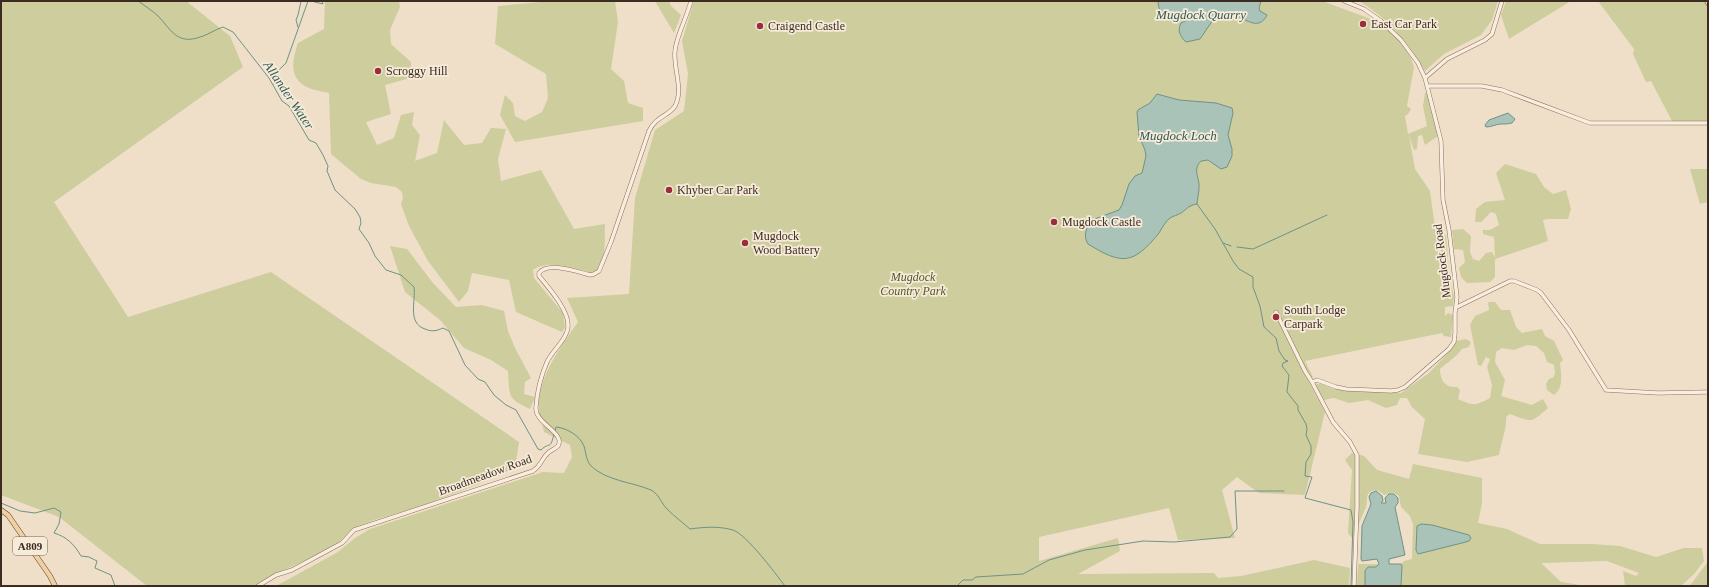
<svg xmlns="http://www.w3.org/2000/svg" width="1709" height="587" font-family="Georgia,serif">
<rect width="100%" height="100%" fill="#efdfc9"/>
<path fill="#cdcd9d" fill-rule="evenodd" d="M 1,1 L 186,1 L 230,36 L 243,67 L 54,202 L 128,317 L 271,272 L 519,442 L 515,468 L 474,486 L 421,506 L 374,520 L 353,528 L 339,542 L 317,555 L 284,570 L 254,586 L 147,586 L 59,517 L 1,495 Z
M 325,1 L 399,1 L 400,7 L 390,30 L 391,44 L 411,62 L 410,78 L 385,85 L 391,114 L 366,122 L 377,145 L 394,138 L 401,115 L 414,112 L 412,125 L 420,135 L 415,161 L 437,153 L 444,120 L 464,145 L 482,143 L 491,128 L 506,129 L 498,159 L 501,181 L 541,170 L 574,229 L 605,224 C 604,239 608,266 592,274 C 577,268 546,259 533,270 L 534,278 L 563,313 L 565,327 L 562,332 L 516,312 L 509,280 L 472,273 L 468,291 L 459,302 L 428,261 L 409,226 L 401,204 L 403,198 L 402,192 L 396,187 L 371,183 L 361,179 L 331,154 L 329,93 C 322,91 311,90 305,86 C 288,76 293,58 298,43 L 324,29 Z
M 552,1 L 615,1 L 618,22 L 611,69 L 624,81 L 628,103 L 643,108 L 643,121 L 515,142 L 500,115 L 505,95 L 513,103 L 515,116 L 525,121 L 542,112 L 548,98 L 546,74 L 495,44 L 498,6 Z
M 655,1 L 669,1 L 671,6 L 681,15 L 674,33 Z
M 694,1 L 1322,1 L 1379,22 L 1400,41 L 1411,58 L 1414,67 L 1407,106 L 1411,109 L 1408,114 L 1405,116 L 1408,134 L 1427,126 L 1423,106 L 1425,93 L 1428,93 L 1438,136 L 1425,145 L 1422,135 L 1418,136 L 1417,149 L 1414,150 L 1409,135 L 1415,169 L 1430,191 L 1440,265 C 1444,252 1437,242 1442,232 L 1446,236 L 1450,282 L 1454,296 L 1453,306 L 1445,307 L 1445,316 L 1448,313 L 1453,315 L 1451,337 L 1444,336 L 1442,333 L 1305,361 L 1313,377 L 1308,380 L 1325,412 L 1305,495 L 1259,493 L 1237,477 L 1222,490 L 1235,538 L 1178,540 L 1169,508 L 1039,537 L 1039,561 L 1118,538 L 1120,551 L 1078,574 L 1214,573 L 1218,578 L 1241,576 L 1314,560 L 1350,568 L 1349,586 L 276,586 L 338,552 L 355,538 L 370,529 L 543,472 L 564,473 L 572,457 L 570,445 L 544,432 C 543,424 539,416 539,408 C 537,378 562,345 578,322 L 567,298 L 629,294 L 635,198 L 655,130 L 684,111 L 688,74 L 682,41 Z
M 1359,1 L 1498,1 L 1492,20 L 1481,35 L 1444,54 L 1425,71 C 1407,41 1390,20 1359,1 Z
M 1506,1 L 1571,1 L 1509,39 L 1501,15 Z
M 1598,1 L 1703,1 L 1708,7 L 1708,121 L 1672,121 L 1651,81 L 1646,82 L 1633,54 L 1634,49 Z
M 1505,164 L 1536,174 L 1544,187 L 1553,194 L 1566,190 L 1571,209 L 1568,219 L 1548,219 L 1543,220 L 1548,241 L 1495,259 L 1495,277 L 1490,282 L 1467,283 L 1461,277 L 1459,268 L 1465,262 L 1463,250 L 1454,249 L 1452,230 L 1463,229 L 1471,236 L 1470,252 L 1473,259 L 1479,261 L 1486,253 L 1492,252 L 1495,258 L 1494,237 L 1483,234 L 1483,230 L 1490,230 L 1499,225 L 1496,214 L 1491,212 L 1481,222 L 1475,222 L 1476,209 L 1485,202 L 1505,200 L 1496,173 Z
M 1690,169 L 1708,169 L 1708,202 L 1700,204 Z
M 390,246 L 407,249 L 433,283 L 456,307 L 482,305 L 504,311 L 508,331 L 515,348 L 531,378 L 525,382 L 524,394 L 535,397 L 530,409 C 506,398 510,396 508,371 L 491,360 L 464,348 L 440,320 L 405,292 Z
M 1488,302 L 1495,302 L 1501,310 L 1510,310 L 1516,327 L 1522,333 L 1542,329 L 1545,336 L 1554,341 L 1563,360 L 1560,363 C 1561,374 1564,388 1554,395 L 1547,390 L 1546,384 L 1549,379 L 1554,377 L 1555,372 L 1554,365 L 1547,362 L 1544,353 L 1536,346 L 1527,345 L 1514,350 L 1502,348 L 1496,352 L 1495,362 L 1505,380 L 1501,396 L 1532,405 L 1543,399 L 1548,408 C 1530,424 1532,422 1510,414 L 1506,417 C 1507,428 1501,443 1499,455 L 1467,462 L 1418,454 L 1425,419 L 1412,407 L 1407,398 L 1400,398 L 1397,405 L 1386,408 L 1368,400 L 1349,403 L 1334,398 L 1324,400 L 1316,386 L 1317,384 L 1321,384 L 1333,389 L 1401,393 L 1429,373 L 1449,352 L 1456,341 L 1466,339 L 1471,342 L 1469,347 L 1462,349 C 1456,357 1447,363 1440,369 C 1440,380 1445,388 1457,387 L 1460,390 L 1458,399 C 1473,406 1475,406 1490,398 L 1492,385 L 1487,367 L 1490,359 L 1486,357 L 1481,366 L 1478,365 L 1470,325 L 1475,316 L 1489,310 Z
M 1352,453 L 1364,456 L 1377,470 L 1409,479 L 1413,464 L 1482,478 L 1482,503 L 1478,523 L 1507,529 L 1540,544 L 1592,544 L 1620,546 L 1656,557 L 1684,548 L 1702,548 L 1704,561 L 1694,574 L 1681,586 L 1625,586 L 1623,571 L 1636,576 L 1639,573 L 1607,561 L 1541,563 L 1561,582 L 1587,586 L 1424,586 L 1420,585 L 1420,586 L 1401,586 L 1402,579 L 1401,564 L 1404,561 L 1412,559 L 1413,524 L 1410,516 L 1401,507 L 1399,496 L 1394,493 L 1384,495 C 1381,492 1375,488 1370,492 C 1365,496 1368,502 1366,507 C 1362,517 1357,528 1352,538 L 1348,533 L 1352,470 L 1345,460 ZM 1418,525 L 1430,526 L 1471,538 L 1460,543 L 1417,552 Z
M 1707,563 L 1708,586 L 1690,586 L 1691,584 Z
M 1358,564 L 1379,564 L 1376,567 L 1368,567 L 1365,571 L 1365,586 L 1357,586 Z"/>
<path fill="#aac3b9" stroke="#709286" d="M 1158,1 L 1261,1 L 1259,8 L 1260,11 L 1267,15 C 1259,31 1247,20 1235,15 L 1231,18 L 1218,15 L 1215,17 L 1200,39 L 1186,42 C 1180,36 1177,31 1181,23 L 1187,20 L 1188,17 L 1179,12 C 1171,29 1158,14 1158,1 Z
M 1157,94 L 1179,100 L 1216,103 L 1232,108 L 1233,113 L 1228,135 L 1232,149 L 1232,156 L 1227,167 L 1221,169 L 1208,160 L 1201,161 C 1192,170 1200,178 1199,188 C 1199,194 1197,199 1197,204 C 1189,205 1187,209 1181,213 C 1178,215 1173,216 1170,218 C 1165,222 1162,228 1159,233 C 1133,265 1122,265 1088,244 C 1083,237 1086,226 1092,220 L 1119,210 L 1122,205 L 1129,184 L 1135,176 L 1142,173 L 1146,156 L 1145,150 L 1139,136 L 1137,112 L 1138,110 L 1150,103 Z
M 1508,113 L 1515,119 L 1512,123 C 1508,124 1505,124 1501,124 C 1496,124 1492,127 1486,127 L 1485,125 L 1489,120 Z
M 1376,491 L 1382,496 L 1383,501 L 1381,503 L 1386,503 L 1385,498 L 1389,494 L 1394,494 L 1398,498 L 1398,503 L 1395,507 L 1405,555 L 1389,559 L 1389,564 L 1401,564 L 1402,566 L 1401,586 L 1365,586 L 1365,571 L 1368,567 L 1376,567 L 1379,564 L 1377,559 L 1362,561 L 1361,559 L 1362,526 L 1371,504 L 1369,497 L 1371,493 Z
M 1421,524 L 1432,525 L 1469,535 L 1471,538 L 1469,541 L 1462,543 L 1418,554 L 1416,550 L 1417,526 Z"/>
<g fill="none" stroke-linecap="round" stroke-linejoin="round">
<path stroke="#709286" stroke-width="1" d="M 138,1 C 145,6 153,11 158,16 C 170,28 176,44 197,38 C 206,36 214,30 223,27 L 233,32 L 269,78 L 282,101 L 289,106 L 309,140 L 316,143 L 323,155 L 328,166 L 327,171 L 335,190 L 355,209 L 360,217 L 361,223 L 359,229 L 369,243 L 375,256 L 386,270 L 401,275 L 414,287 C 416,301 407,323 425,329 C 432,332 436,331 443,328 L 449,331 L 465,365 L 478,379 L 485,382 L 494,395 L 506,405 L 516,410 L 538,449 L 541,450 C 550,441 550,451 554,434
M 311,1 L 323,4 L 322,1
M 298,27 L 296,20 L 298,15 L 301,1
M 274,84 L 276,73 L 286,63 L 308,1
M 1197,204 L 1215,229 L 1233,261 L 1239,269 L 1253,277 L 1253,287 L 1260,306 L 1264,327 L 1276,338 L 1279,351 L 1285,360 L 1288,361 L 1283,363 L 1282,366 L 1289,375 L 1287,392 L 1298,406 L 1298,410 L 1306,424 L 1307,429 L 1306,435 L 1311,446 L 1311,454 L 1306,462 L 1305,476 L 1312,477 L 1305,498 L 1351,510 L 1353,522 L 1351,586
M 1223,243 L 1231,246
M 1237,247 L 1253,249 L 1327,215
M 555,431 L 556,427 L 557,427 C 568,429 579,435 584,446 C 586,453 586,460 591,466 C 607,481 632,482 651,490 C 659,494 661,503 667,509 C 674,516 682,522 690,529 C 704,527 719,526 733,530 C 747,535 775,573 785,586
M 1,503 L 20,511 L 35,513 L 54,508 L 61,512 L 59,524 L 54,533 C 67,537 74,544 81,556 L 89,557 L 97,561 L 95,568 L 111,575 L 115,586
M 800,586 L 803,586
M 957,586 L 963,580 L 972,580 L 976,577 L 1023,574 L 1049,560 L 1085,550 L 1143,541 L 1174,542 L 1230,537 L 1237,529 L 1235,491 L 1284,491"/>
<defs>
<path id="minor" d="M 1344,1 L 1364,9 L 1381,21 L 1401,40 L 1418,63 L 1425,78 L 1441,141 L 1443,200 L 1449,230 L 1457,297 L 1455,313 L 1455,333 L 1454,342 L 1449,349 L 1405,387 L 1398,390 L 1391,391 L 1346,389 L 1336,387 L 1317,380 L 1312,382 L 1333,422 L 1350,442 L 1357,455 L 1357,508 L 1354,586
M 1425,78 L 1447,59 L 1485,40 L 1492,34 L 1502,1
M 1427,86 L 1482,86 L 1502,90 L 1590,123 L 1708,123
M 1457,307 L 1510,281 L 1514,281 L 1537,290 L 1541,293 L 1569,330 L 1606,390 L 1658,393 L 1708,392
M 1276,312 L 1305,371 L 1312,382
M 258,586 L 276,575 L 292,570 L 342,543 L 354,530 L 533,471 C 542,465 541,459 548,453 C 551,450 555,449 558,446 C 566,433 534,423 536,407 C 537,392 541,376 547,362 C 552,351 568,338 568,326 C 569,311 549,288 539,276 L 539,273 C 548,261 578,272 590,275 L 594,274 L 599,271 L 611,242 L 649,131 C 656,116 669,116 675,106 C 684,90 673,68 675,51 C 676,37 687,17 691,1"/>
<path id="major" d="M 1707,1 L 1708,3
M 1,510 L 8,515 L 50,576 L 55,586"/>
</defs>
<use href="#minor" stroke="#8b715e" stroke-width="4.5"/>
<use href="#major" stroke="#594032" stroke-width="5.5"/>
<use href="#minor" stroke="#f9eddd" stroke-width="3.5"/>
<use href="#major" stroke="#f0cfa3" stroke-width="4.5"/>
</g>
<g fill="#9a2e3b" stroke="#f6ead9" stroke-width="1.5">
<circle cx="1363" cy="24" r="4"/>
<circle cx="760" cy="26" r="4"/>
<circle cx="378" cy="71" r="4"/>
<circle cx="669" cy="190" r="4"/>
<circle cx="1054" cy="222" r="4"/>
<circle cx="745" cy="243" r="4"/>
<circle cx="1276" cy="317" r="4"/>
</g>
<g text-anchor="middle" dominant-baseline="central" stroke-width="3.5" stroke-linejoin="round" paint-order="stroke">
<rect fill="#f6ead9" stroke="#746458" stroke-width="1" x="13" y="537" width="34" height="18" rx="3"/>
<g font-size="11" font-weight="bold" fill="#3c2b21">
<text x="30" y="546">A809</text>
</g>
<g font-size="12" fill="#3c2b21" stroke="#f6ead9" text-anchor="start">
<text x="1371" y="24">East Car Park</text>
<text x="768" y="26">Craigend Castle</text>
<text x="386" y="71">Scroggy Hill</text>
<text x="677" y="190">Khyber Car Park</text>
<text x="1062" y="222">Mugdock Castle</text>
<text x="753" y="236">Mugdock<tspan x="753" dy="14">Wood Battery</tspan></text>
<text x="1284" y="310">South Lodge<tspan x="1284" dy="14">Carpark</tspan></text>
</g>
<g font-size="12" fill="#3c2b21" stroke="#f6ead9">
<text transform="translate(1442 261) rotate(-97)">Mugdock Road</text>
<text transform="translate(485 475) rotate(-20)">Broadmeadow Road</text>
</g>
<g font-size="12" font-style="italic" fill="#525828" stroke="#f6ead9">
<text x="913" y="277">Mugdock<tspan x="913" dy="14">Country Park</tspan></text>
</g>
<g font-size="13" font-style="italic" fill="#315b54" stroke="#f6ead9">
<text x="1201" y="14">Mugdock Quarry</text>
<text transform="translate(289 95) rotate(56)">Allander Water</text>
<text x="1178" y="135">Mugdock Loch</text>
</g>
</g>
<rect width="1709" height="587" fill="none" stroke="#3c2b21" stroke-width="4"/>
</svg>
